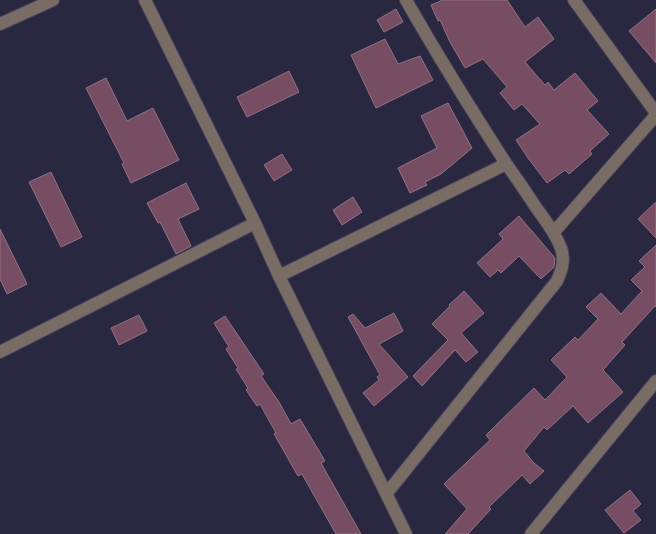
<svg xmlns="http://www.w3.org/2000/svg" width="656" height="534" font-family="Barlow,sans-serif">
<rect width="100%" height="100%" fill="#2a2841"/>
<path fill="#764d63" stroke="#917282" d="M 443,0 L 507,0 L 525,27 L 538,17 L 554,39 L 525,62 L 545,85 L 548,82 L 554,90 L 575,73 L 598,101 L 587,110 L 609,134 L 590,151 L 592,154 L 569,174 L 565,170 L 547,183 L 528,158 L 516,140 L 540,124 L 522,104 L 514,110 L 500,93 L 507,87 L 483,59 L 465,68 L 450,42 L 440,20 L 438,21 L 431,5 Z
M 396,9 L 403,22 L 384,32 L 377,20 Z
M 656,9 L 656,63 L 629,31 Z
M 385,39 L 398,64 L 420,56 L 433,80 L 376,108 L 351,55 Z
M 289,71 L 299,92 L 247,117 L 237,97 Z
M 106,78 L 127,121 L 153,108 L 179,160 L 131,183 L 122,164 L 124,163 L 86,88 Z
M 448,103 L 472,148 L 441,174 L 425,182 L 427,185 L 410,193 L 398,168 L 437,148 L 421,116 Z
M 282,154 L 292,170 L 274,181 L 264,165 Z
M 51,172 L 82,237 L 61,247 L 29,182 Z
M 186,183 L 199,209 L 178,219 L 191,246 L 176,254 L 160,222 L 158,223 L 147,203 Z
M 353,197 L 362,212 L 342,225 L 333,210 Z
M 656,202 L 656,238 L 638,219 Z
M 519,216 L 555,258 L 554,267 L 541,279 L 519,256 L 501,273 L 498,270 L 490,277 L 477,263 L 503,239 L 499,234 Z
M 0,229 L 27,284 L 7,294 L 0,279 Z
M 656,245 L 656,307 L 655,306 L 622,342 L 625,345 L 603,370 L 623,392 L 588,423 L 573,406 L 547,430 L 544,427 L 524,451 L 534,463 L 544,471 L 530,484 L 522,475 L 489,507 L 491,509 L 468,534 L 445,534 L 467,509 L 444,484 L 490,440 L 486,435 L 534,388 L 545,400 L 567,377 L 551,360 L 575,337 L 578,340 L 598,319 L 586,307 L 601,293 L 621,314 L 642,291 L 631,280 L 645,267 L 639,261 Z
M 464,291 L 484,313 L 461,333 L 478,352 L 466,362 L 455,350 L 422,386 L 413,376 L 448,340 L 432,324 L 450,306 L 449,305 Z
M 394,313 L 403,331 L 379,344 L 408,377 L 374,406 L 363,393 L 379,380 L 377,377 L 380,375 L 348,317 L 353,314 L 365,328 Z
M 139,315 L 147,331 L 119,345 L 111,328 Z
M 225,316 L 264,374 L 261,376 L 279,402 L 291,424 L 300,419 L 325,461 L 321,463 L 361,534 L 336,534 L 302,474 L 298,476 L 274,434 L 276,433 L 260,404 L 257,406 L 246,390 L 248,388 L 236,369 L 238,368 L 226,349 L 229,347 L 214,323 Z
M 630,490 L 641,504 L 633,511 L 641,520 L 624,533 L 605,510 Z"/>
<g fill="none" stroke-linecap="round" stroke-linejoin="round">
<defs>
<path id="minor" d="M 145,0 L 255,223 L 279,276 L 406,534
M 574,0 L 656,113
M 0,24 L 53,0
M 554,232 L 656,115
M 279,276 L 506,164
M 0,352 L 255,223
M 387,493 L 557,281 C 562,270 565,260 561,248 C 555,232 545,220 535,206 C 526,192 517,179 507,165 C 472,111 438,56 406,0
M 531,534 L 656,381"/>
</defs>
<use href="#minor" stroke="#45435b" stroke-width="14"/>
<use href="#minor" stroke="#786c64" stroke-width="12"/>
</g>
</svg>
